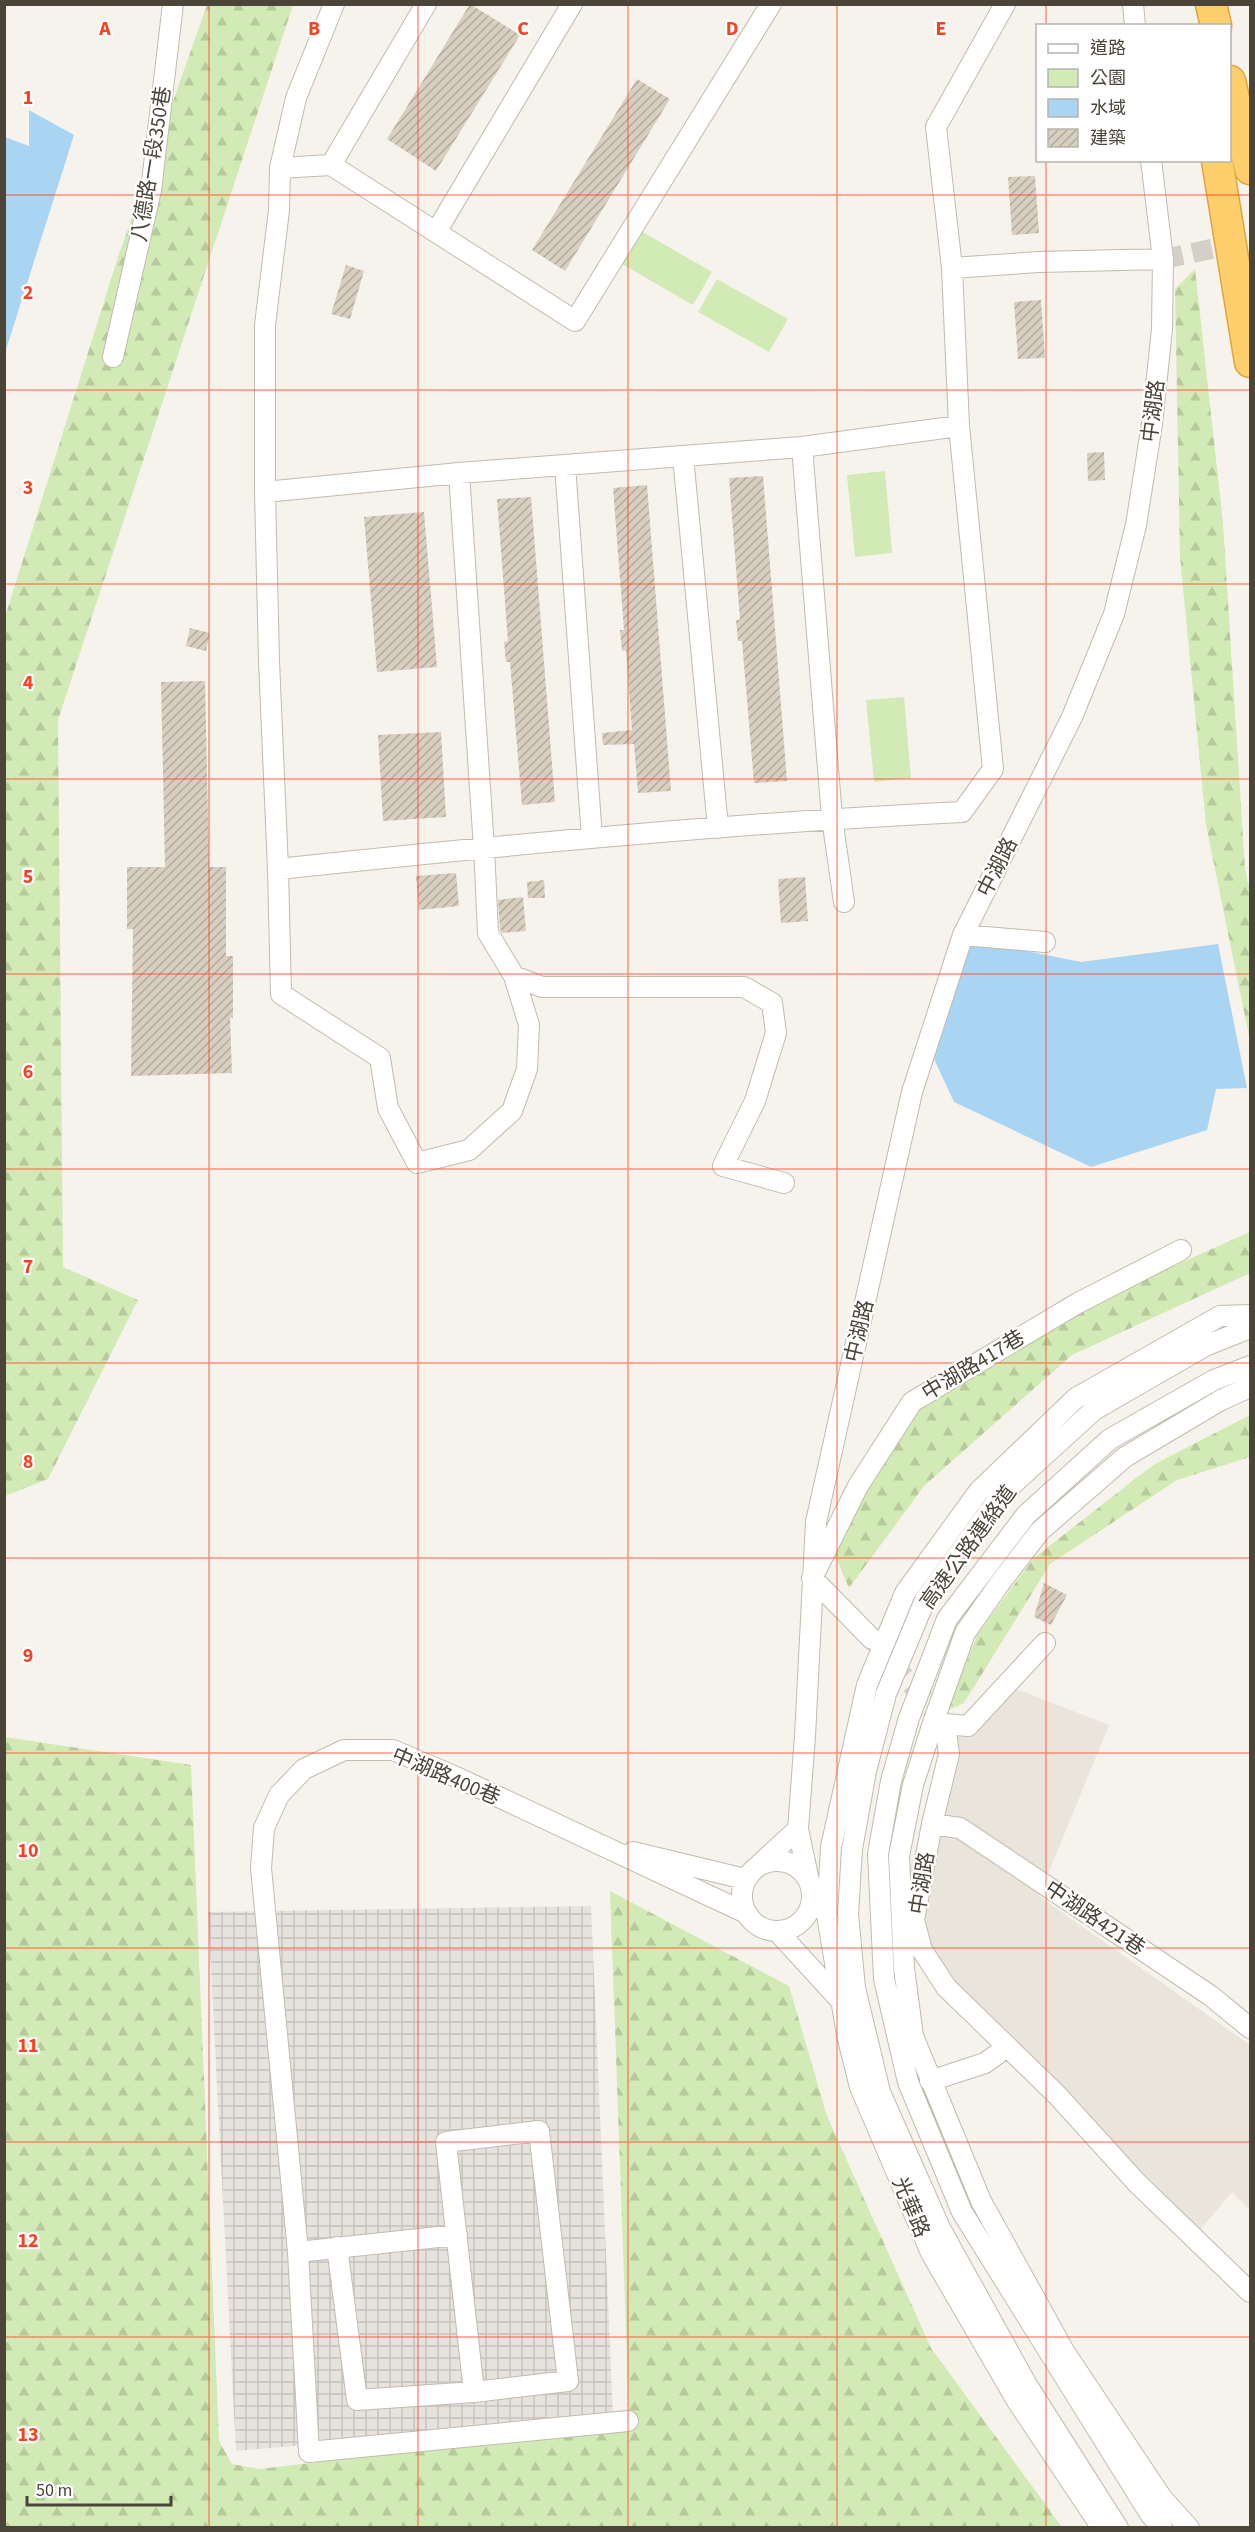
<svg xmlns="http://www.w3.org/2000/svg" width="1255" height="2532" font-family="'Source Sans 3','Noto Sans TC',sans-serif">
<defs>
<pattern id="industrial-grid" width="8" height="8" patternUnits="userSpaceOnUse" patternTransform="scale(1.5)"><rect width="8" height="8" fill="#e6e2dd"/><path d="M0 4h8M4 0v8" fill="none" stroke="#c7c3be"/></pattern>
<pattern id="forest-firs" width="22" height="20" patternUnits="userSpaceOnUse" patternTransform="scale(1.5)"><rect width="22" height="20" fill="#d2eab5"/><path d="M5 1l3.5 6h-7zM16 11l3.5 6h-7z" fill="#b6ca9c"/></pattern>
<pattern id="building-hatch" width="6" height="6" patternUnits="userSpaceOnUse" patternTransform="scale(1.5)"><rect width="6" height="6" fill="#d8cfc1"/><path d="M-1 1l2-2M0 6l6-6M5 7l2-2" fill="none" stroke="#b1aa9e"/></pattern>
</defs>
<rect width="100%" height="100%" fill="#f6f3ec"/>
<path fill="#eae5da" d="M 996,1681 L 1109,1725 L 1039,1896 L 1250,2045 L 1250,2210 L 1232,2192 L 1200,2230 L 1043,2072 L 934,1971 L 901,1903 L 940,1755 L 954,1726 Z"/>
<path fill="url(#industrial-grid)" d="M 591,1906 L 613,2417 L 236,2451 L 208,1912 Z"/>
<path fill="#d2eab5" d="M 641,231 L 712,272 L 693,305 L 622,264 Z
M 717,279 L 788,319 L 769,352 L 698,312 Z
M 885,471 L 892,553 L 855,557 L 847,475 Z
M 904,697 L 911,778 L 874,782 L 866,700 Z"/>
<path fill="url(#forest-firs)" d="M 207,5 L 293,5 L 58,720 L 63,1267 L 138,1300 L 48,1479 L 5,1496 L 5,617 L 118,257 Z
M 1195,269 L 1223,523 L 1245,869 L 1250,891 L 1250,1041 L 1206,825 L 1180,556 L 1175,289 Z
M 1250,1232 L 1250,1273 L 1072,1355 L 924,1486 L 849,1588 L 831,1546 L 916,1411 L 1081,1307 Z
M 1250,1415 L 1250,1457 L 1177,1480 L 1050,1564 L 964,1703 L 946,1711 L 978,1633 L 1034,1558 L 1153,1465 Z
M 5,1737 L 191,1765 L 219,2441 L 232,2464 L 260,2469 L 610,2427 L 629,2413 L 610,1891 L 789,1986 L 827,2116 L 931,2348 L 1062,2527 L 5,2528 Z"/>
<path fill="#a9d4f2" d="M 29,110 L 74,135 L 5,353 L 5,137 L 29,146 Z
M 975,941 L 1081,962 L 1218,944 L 1247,1088 L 1216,1089 L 1207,1130 L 1091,1167 L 954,1102 L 934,1059 L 963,949 Z"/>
<path fill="url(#building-hatch)" d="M 470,4 L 520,35 L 436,171 L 387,139 Z
M 637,79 L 670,99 L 565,271 L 532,250 Z
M 1035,176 L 1039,233 L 1012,235 L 1008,177 Z
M 346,265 L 364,271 L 350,319 L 331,314 Z
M 1041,300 L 1045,358 L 1018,359 L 1014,302 Z
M 1104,452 L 1105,480 L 1088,481 L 1087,453 Z
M 763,476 L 787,781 L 754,783 L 742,641 L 738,641 L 736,620 L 740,620 L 729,478 Z
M 647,485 L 671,791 L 638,793 L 634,744 L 603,745 L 602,733 L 632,730 L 626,650 L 622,651 L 620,630 L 624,630 L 613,488 Z
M 531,497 L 555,802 L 522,805 L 510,662 L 506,662 L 504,642 L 508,641 L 497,499 Z
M 424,512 L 437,667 L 377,672 L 364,517 Z
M 190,628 L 210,633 L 206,651 L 186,646 Z
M 205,681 L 209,867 L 226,867 L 226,956 L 233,956 L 233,1018 L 230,1018 L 232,1073 L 131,1076 L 133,929 L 127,929 L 127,867 L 165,867 L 161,682 Z
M 441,732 L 446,817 L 383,821 L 378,735 Z
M 456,873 L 459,906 L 419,910 L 416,876 Z
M 805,877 L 808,921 L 781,923 L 778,879 Z
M 544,880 L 545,898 L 528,898 L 527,882 Z
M 523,897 L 526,931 L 502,933 L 500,929 L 498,900 Z
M 1044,1583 L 1067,1595 L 1051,1625 L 1034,1617 Z"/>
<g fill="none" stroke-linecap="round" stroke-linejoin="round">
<path stroke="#d4d0c8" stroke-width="20" stroke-dasharray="20 10" stroke-linecap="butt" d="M 1163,259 L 1250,241
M 872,1639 L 945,1724"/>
<defs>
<path id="minor" d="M 334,4 L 296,98 L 280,168 L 279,210 L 265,325 L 265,492 L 269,661 L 278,869 L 281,994 L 380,1058 L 388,1108 L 417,1163 L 469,1150 L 512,1111 L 527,1069 L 529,1025 L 514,976 L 488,933 L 484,848 L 459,473
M 1133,4 L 1135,26
M 331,165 L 426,4
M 280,168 L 331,165 L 575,321 L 771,4
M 436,232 L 572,4
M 952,268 L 1039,262 L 1163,259
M 113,357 L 151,190 L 173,4
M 802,447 L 832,818 L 844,902
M 683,456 L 718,828
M 565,465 L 592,838
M 265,492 L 459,473 L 802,447 L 959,426
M 278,869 C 505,845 733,823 962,812 L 993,769 L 959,426 L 952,268 L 936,127 L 1005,4
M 963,935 L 1045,942
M 514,976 L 542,987 L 744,987 L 772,1003 L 776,1033 L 755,1101 L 723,1166 L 784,1183
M 872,1639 L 812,1578 L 858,1486 L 912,1402 L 1078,1303 L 1181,1250
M 1045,1643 L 968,1726 L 945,1724 L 949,1754 L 932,1824 L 914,1920 L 922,1950 L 946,1987 L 1057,2095 L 1137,2183 L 1250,2292
M 932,1824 L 960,1828 L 1211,1996 L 1250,2028
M 633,1852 L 745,1879
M742 1896a35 35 0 1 1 70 0a35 35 0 1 1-70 0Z
M 760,1864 L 798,1829
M 827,1915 L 809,1881 L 798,1829 L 805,1736 L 816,1522 L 912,1092 L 963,935 L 1072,717 L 1114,614 L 1136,525 L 1152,424 L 1162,329 L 1163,259 L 1151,160
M 777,1931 L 841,2001
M 930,2081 L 985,2063 L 1007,2047
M 337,2247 L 357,2400 L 474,2392 L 568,2381 L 539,2131 L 446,2142 L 474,2392
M 298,2252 L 457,2235
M 628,2421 L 309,2452 L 298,2252 L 261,1868 L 264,1828 L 279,1795 L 304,1769 L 344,1750 L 393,1750 L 454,1776 L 746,1913
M 1102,2528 L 1017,2401 L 931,2253 L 860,2087 L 847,2035 L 827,1915 L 831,1847 L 867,1685 L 905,1593 L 979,1491 L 1076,1398 L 1220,1316 L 1250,1315
M 1118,2528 L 1027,2385 L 940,2228 L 880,2092 L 855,1988 L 848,1914 L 852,1849 L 866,1771 L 886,1694 L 925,1600 L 1002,1494 L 1094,1410 L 1205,1346 L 1250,1328
M 1162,2528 L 1150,2514 L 962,2212 L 908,2082 L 884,1979 L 878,1854 L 891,1781 L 909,1718 L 947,1619 L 1026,1515 L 1110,1439 L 1214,1380 L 1250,1366
M 1189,2528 L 1162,2498 L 1064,2351 L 981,2201 L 913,2036 L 904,1968 L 899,1856 L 913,1785 L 934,1720 L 965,1633 L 1000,1583 L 1040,1531 L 1125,1457 L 1221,1400 L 1250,1387"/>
<path id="highway" d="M 1211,4 L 1216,26
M 1230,81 L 1250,169
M 1217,160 L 1250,362"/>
</defs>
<use href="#minor" stroke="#c2bbae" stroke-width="22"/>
<use href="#highway" stroke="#e0a43c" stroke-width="33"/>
<use href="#minor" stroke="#fff" stroke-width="20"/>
<use href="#highway" stroke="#ffcf6e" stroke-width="30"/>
</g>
<path fill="none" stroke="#fc3f1d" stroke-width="1.5" stroke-opacity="0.55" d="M 209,4 L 209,2528M 418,4 L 418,2528M 628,4 L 628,2528M 837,4 L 837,2528M 1046,4 L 1046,26M 1046,160 L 1046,2528M 4,195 L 1250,195M 4,390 L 1250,390M 4,584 L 1250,584M 4,779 L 1250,779M 4,974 L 1250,974M 4,1169 L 1250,1169M 4,1363 L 1250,1363M 4,1558 L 1250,1558M 4,1753 L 1250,1753M 4,1948 L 1250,1948M 4,2142 L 1250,2142M 4,2337 L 1250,2337"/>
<g text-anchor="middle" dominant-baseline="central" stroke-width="4.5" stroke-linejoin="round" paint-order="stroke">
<g font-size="21" fill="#4b4439" stroke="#fff">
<text transform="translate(151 164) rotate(-81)">八德路一段350巷</text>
<text transform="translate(1153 411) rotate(-83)">中湖路</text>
<text transform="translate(997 867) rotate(-63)">中湖路</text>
<text transform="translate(859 1331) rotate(-77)">中湖路</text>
<text transform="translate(973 1365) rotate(-31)">中湖路417巷</text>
<text transform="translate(968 1547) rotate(-54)">高速公路連絡道</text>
<text transform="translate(446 1776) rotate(23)">中湖路400巷</text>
<text transform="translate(922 1883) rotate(-81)">中湖路</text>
<text transform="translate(1095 1918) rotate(34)">中湖路421巷</text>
<text transform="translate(911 2207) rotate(67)">光華路</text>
</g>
</g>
<g font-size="20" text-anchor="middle" font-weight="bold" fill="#fc3f1d" stroke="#fff" stroke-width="4.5" stroke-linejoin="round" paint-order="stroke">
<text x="105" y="35">A</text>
<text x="314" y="35">B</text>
<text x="523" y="35">C</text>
<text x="732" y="35">D</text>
<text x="941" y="35">E</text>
<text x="28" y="104">1</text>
<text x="28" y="299">2</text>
<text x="28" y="494">3</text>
<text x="28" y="689">4</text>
<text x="28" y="883">5</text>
<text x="28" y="1078">6</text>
<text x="28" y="1273">7</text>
<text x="28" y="1468">8</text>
<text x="28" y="1662">9</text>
<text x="28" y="1857">10</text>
<text x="28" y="2052">11</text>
<text x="28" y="2247">12</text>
<text x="28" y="2441">13</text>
</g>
<rect width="1255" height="2532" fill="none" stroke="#4b4439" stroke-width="12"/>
<rect x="1036" y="24" width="195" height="138" fill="#ffffff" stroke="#b7b4b0" stroke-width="1.5"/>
<rect x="1048" y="44" width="30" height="9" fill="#ffffff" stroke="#b7b4b0" stroke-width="1.5"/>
<text x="1090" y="54" font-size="18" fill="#4b4439">道路</text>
<rect x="1048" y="69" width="30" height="18" fill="#d2eab5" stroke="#b7b4b0" stroke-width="1.5"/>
<text x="1090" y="84" font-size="18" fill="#4b4439">公園</text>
<rect x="1048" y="99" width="30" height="18" fill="#a9d4f2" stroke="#b7b4b0" stroke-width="1.5"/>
<text x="1090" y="114" font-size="18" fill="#4b4439">水域</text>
<rect x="1048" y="129" width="30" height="18" fill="url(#building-hatch)" stroke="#b7b4b0" stroke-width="1.5"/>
<text x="1090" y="144" font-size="18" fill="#4b4439">建築</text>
<path d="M27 2496v9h144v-9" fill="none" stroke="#4b4439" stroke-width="3"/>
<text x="36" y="2496" font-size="18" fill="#4b4439" stroke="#ffffff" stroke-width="4.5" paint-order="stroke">50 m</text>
</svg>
